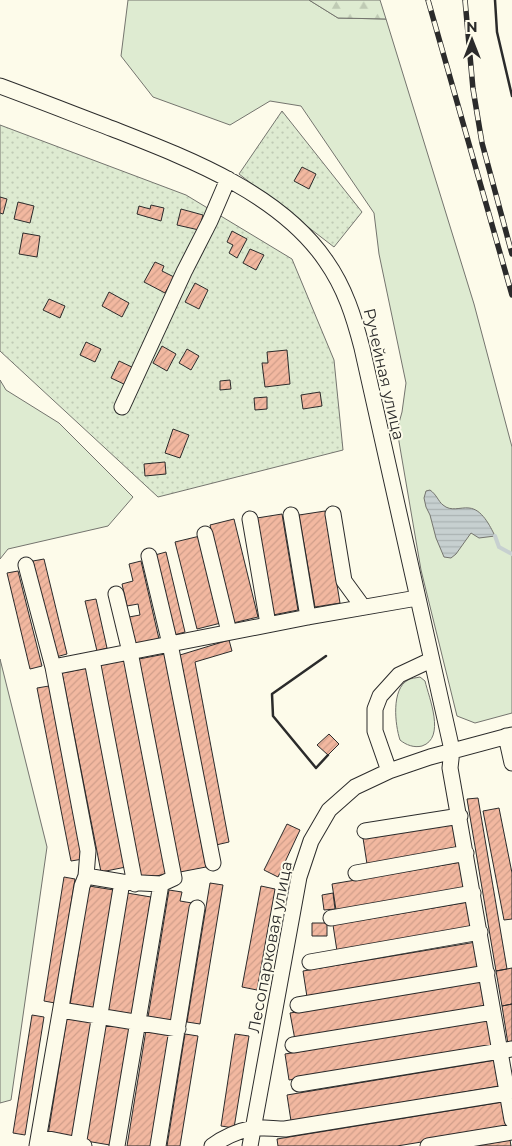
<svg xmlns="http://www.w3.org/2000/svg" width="512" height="1146" font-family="Montserrat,sans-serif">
<defs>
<pattern id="forest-firs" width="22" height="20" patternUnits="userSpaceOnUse" patternTransform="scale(1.25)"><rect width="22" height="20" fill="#deebd1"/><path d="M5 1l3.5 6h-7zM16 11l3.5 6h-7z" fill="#bfcab4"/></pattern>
<pattern id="garden-dots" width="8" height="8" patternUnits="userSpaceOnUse" patternTransform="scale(1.25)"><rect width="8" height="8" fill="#deebd1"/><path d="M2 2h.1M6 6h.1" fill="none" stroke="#bfcab4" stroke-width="1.8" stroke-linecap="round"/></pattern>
<pattern id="water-rules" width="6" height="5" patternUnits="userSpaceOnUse" patternTransform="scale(1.25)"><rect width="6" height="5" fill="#c7d0d0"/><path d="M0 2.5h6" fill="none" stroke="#abb3b3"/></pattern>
<pattern id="building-hatch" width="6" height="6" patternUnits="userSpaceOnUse" patternTransform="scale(1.25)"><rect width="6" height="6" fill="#f2b8a0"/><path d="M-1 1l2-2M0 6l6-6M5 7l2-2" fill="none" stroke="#d09e8a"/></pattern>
</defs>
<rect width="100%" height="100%" fill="#fdfbea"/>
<path fill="#deebd1" stroke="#74746e" d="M 128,0 L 309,0 L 338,18 L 386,19 L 474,304 L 512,447 L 512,713 L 475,723 L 457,716 L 421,570 L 397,430 L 402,412 L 406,383 L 379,254 L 374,213 L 301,106 L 270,101 L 230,125 L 153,97 L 121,56 Z
M 0,380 L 6,390 L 59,423 L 133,497 L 108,526 L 8,549 L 0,559 Z
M 0,659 L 47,847 L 11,1100 L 0,1103 Z
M 420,677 L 425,681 C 429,698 446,738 422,746 C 414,748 406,745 400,740 C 395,725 391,689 408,680 C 411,678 416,678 420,677 Z"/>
<path fill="url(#forest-firs)" stroke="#74746e" d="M 309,0 L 380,0 L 386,19 L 338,18 Z"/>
<path fill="url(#garden-dots)" stroke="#74746e" d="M 282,111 L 362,212 L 334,247 L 239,174 Z
M 0,125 L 186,195 L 292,259 L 334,360 L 343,450 L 158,497 L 0,351 Z"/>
<path fill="url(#water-rules)" stroke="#74746e" d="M 430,490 C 437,495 438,501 443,505 C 451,512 460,507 469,508 C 482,509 490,526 495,536 L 479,538 L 471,533 L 456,554 L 451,558 L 444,557 L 436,538 L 430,515 L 426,507 L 424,498 L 426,491 Z"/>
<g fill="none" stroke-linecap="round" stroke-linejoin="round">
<path stroke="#c7d0d0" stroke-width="4" d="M 495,536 L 499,547 L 512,554"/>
</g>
<path fill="url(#building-hatch)" stroke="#2b2b2b" d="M 302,167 L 316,174 L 309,189 L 294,181 Z
M 0,197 L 7,199 L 3,214 L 0,213 Z
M 18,202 L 34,206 L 30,223 L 14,219 Z
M 151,205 L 164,208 L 161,221 L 137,214 L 139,206 L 150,209 Z
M 181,209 L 203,215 L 199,230 L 177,225 Z
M 232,231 L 247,239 L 237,258 L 229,253 L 233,245 L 227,242 Z
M 23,233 L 40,236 L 37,257 L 19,254 Z
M 250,249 L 264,255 L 256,270 L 243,263 Z
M 155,262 L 164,266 L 162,271 L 174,277 L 165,293 L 144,282 Z
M 195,283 L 208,290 L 199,309 L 185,302 Z
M 109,292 L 129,303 L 122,317 L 102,306 Z
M 49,299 L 65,306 L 60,318 L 43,310 Z
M 86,342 L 101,349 L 95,362 L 80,355 Z
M 162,346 L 176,354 L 167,371 L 153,363 Z
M 187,349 L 199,356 L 191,370 L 179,363 Z
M 287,350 L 290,384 L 265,387 L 262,363 L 268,363 L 267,352 Z
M 119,361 L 134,368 L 126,385 L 111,378 Z
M 230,380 L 231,389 L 220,390 L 220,381 Z
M 320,392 L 322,406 L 303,409 L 301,395 Z
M 267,397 L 267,409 L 255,410 L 254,398 Z
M 173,429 L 189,435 L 180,458 L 165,453 Z
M 165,462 L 166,474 L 145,476 L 144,464 Z
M 325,511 L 340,603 L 315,607 L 299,515 Z
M 282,514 L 298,610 L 273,615 L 257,518 Z
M 234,519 L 258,617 L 233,623 L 210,525 Z
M 200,536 L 221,623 L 197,629 L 175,542 Z
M 166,552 L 185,632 L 174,635 L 155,555 Z
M 44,559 L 67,654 L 56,657 L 33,561 Z
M 141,561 L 159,639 L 136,645 L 129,617 L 140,615 L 138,604 L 127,606 L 122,584 L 133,581 L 129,564 Z
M 18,571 L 42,666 L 30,669 L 7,573 Z
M 96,599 L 107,648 L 97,651 L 85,601 Z
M 229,640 L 232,651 L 195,662 L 229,842 L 216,845 L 180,655 Z
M 165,654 L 206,867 L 180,872 L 139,659 Z
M 125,660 L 166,874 L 141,879 L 99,665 Z
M 87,668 L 126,867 L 101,872 L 62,673 Z
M 49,686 L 83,859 L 71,861 L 37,688 Z
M 329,734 L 339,744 L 328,755 L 317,745 Z
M 478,798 L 507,969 L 496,971 L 467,799 Z
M 499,808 L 512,873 L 512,919 L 504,920 L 483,811 Z
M 455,822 L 459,848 L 367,864 L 363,838 Z
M 287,824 L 300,830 L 278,877 L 264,870 Z
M 462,862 L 466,888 L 336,910 L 332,884 Z
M 64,877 L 75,879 L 55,1003 L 44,1001 Z
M 210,883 L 223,885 L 200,1024 L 187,1022 Z
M 89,886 L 114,890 L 94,1009 L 70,1005 Z
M 261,886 L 275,889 L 257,990 L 242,987 Z
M 169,890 L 182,892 L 180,901 L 192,903 L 173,1021 L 148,1017 Z
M 127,893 L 151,897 L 132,1015 L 107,1011 Z
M 333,893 L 335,909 L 324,910 L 322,895 Z
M 469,902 L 473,928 L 337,951 L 333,925 Z
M 312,923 L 327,923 L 327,936 L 312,936 Z
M 476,942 L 480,968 L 307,997 L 303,971 Z
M 512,968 L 512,1004 L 502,1006 L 496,971 Z
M 482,981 L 487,1008 L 295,1040 L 290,1013 Z
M 512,1004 L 512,1044 L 508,1044 L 502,1006 Z
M 32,1015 L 44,1017 L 25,1135 L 13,1133 Z
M 67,1017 L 92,1020 L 72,1139 L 48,1135 Z
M 489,1020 L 493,1047 L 289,1080 L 285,1054 Z
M 105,1023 L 130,1027 L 110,1145 L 86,1141 Z
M 146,1030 L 171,1034 L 153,1146 L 127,1146 Z
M 185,1034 L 198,1036 L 180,1146 L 167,1146 Z
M 235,1034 L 249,1036 L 234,1128 L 221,1126 Z
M 496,1060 L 500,1086 L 291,1121 L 287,1095 Z
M 503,1102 L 507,1128 L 397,1146 L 278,1146 L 277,1139 Z
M 510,1140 L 511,1146 L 473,1146 Z"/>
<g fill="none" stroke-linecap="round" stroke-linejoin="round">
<defs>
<path id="minor" d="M 0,86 C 38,100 76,115 113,129 C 187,158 280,193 326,261 C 345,288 354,317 362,348 L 452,750 L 450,768 L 512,1120
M 122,407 L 184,272 L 210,221 L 228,179
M 333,514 L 344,581 L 363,607
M 291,515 L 308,617
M 250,519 L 268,624
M 205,534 L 229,632
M 149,556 L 170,644 L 213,863
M 26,565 L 53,667 L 88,851 L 86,876 L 82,886 L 37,1146
M 92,660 L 135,884
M 53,667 L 308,617 L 417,598
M 506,736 L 512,763
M 389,771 L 375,731 L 375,709 L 380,696 L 399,675 L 431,660
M 365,831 L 460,816
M 356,873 L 466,853
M 86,876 L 122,882 L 161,884 L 174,878 L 130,652 L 116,594
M 331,918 L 473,893
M 310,962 L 480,932
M 298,1005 L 487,973
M 61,1010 L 178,1029
M 293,1045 L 493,1012
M 299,1084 L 512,1049
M 39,1137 L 84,1146
M 78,1146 L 122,882
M 117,1146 L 161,884
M 158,1146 L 197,908
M 212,1146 C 224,1137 238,1131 253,1128 C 261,1127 276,1129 285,1129 L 507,1093
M 250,1146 L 299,877 L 311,841 L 329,810 L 355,787 L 389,771 L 430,757 L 512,735
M 428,1146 L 512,1132"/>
</defs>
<use href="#minor" stroke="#2b2b2b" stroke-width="17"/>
<use href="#minor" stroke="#fdfbea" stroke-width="15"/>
<defs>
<path id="rail" d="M 428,0 L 512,295
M 465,0 L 473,89 L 482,143 L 512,254"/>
</defs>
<use href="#rail" stroke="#2b2b2b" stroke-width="5.5"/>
<use href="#rail" stroke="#fdfbea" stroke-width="4" stroke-dasharray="11" stroke-linecap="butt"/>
<path stroke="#2b2b2b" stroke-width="2.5" d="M 495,0 L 497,32 L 512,96
M 326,656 L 272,694 L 273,716 L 316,768 L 328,755"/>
</g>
<g text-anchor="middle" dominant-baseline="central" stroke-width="4" stroke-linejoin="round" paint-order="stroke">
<g font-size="16" fill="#2b2b2b" stroke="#fdfbea">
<text transform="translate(384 374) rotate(77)">Ручейная улица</text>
<text transform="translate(270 947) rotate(-79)">Лесопарковая улица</text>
</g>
</g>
<g transform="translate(472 40)" stroke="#fdfbea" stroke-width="4" paint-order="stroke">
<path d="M0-4L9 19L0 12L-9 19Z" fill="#2b2b2b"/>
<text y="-8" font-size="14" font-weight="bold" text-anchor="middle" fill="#2b2b2b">N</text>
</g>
</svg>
